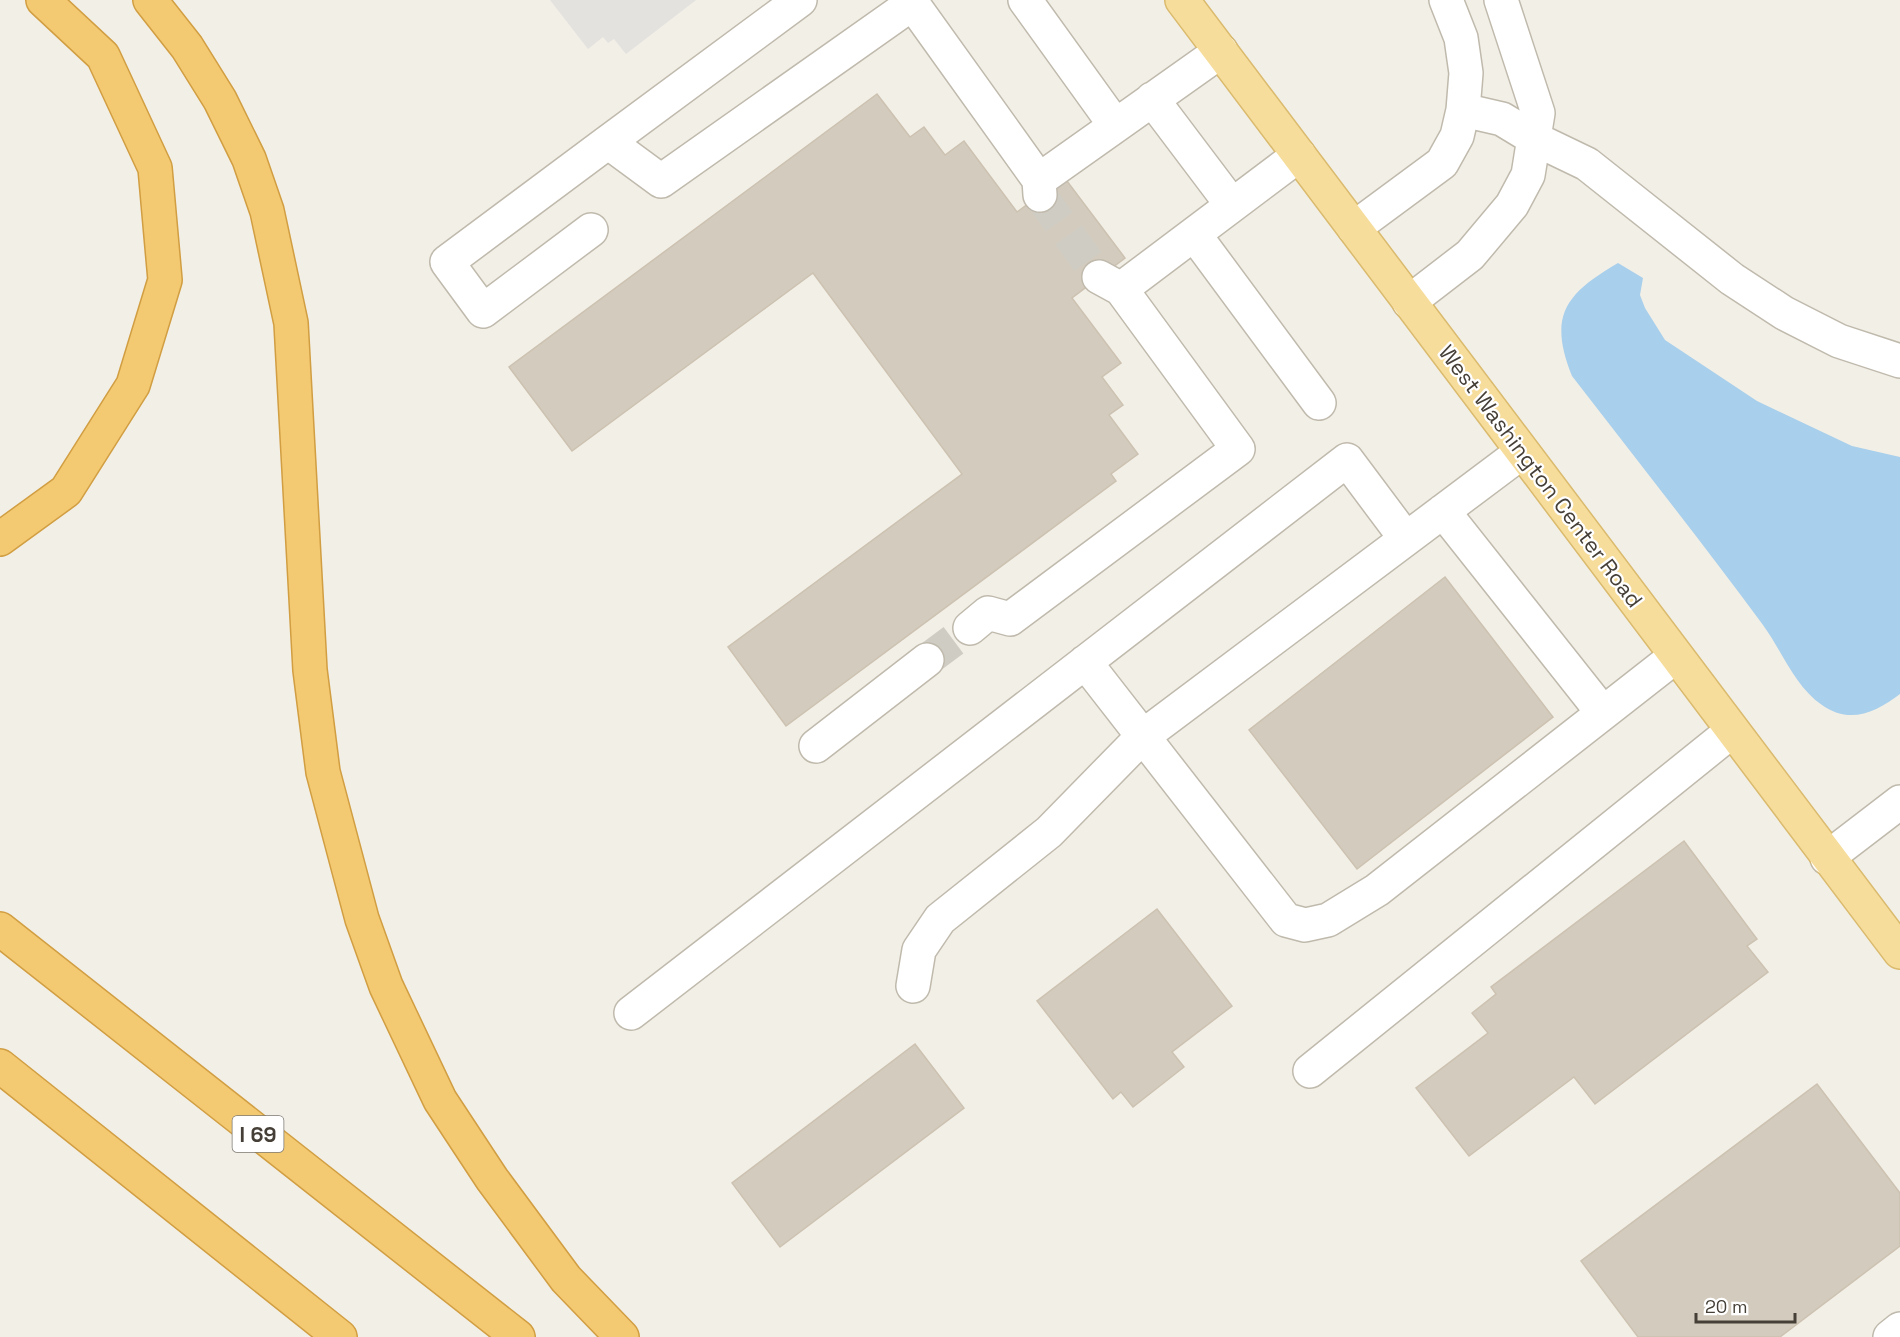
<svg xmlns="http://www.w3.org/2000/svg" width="1900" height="1337" font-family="'Space Grotesk',sans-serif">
<rect width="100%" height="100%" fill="#f2efe7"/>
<path fill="#e4e2df" d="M 550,0 L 696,0 L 626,54 L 614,39 L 608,43 L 603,37 L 588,49 Z"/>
<path fill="#a8cfeb" d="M 1618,263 L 1643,278 L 1640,295 L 1645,308 L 1665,340 L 1757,401 L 1852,446 L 1900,457 L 1900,694 C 1876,712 1850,725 1822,705 C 1795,687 1782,651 1763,625 C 1701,541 1636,459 1572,376 C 1548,316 1565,294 1618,263 Z"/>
<path fill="#d3cbbd" stroke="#cdc2b1" stroke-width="1.5" d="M 877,94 L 910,137 L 924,127 L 945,155 L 964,141 L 1017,212 L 1064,177 L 1125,258 L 1072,298 L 1121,363 L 1102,377 L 1123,405 L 1109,415 L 1138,454 L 1111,474 L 1116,481 L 786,726 L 728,647 L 962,474 L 813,273 L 572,451 L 509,367 Z
M 1445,577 L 1553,717 L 1357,869 L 1249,730 Z
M 1684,841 L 1757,939 L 1747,946 L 1768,972 L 1595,1104 L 1574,1077 L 1469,1156 L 1416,1088 L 1488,1033 L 1472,1013 L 1496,994 L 1491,987 Z
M 1157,909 L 1232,1006 L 1172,1052 L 1184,1067 L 1133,1107 L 1121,1092 L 1113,1099 L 1037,1001 Z
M 915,1044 L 964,1108 L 780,1247 L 732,1183 Z
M 1817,1084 L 1900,1193 L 1900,1246 L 1780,1337 L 1638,1337 L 1581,1261 Z"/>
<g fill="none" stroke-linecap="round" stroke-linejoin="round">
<path stroke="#cfccc4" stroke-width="33" stroke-dasharray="33 16" stroke-linecap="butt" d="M 1040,195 L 1099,277
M 927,660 L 970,628"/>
<defs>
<path id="minor" d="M 800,0 L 608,142 L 661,181 L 913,3
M 910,0 L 1039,180 L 1040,195
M 1025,0 L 1115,125
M 1152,99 L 1232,205
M 1463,110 L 1502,119 L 1535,139 L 1587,164 L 1732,279 L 1784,313 L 1839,341 L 1900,361
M 1039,180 L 1221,51
M 1354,228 L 1442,163 L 1457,136 L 1463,110 L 1466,73 L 1461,38 L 1446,0
M 591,230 L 483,311 L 447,262 L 608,142
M 1194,234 L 1319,403
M 1121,289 L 1299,155
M 1409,302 L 1470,255 L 1512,205 L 1528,175 L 1538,113 L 1501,0
M 1443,511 L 1603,713
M 970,628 L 988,613 L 1010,619 L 1238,449 L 1121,289 L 1099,277
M 1085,662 L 1286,920 L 1305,925 L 1328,920 L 1377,890 L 1676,656
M 816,746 L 927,660
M 1827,858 L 1900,802
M 913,986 L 919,950 L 940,919 L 1049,832 L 1142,737 L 1522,452
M 631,1013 L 1347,460 L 1406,539
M 1310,1071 L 1732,731
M 1890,1337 L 1900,1329"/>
<path id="major" d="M 1182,0 L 1900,952"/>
<path id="highway" d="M 150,0 L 187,47 L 220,100 L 249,159 L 267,211 L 291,323 L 310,670 L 323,772 L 362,919 L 386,986 L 440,1100 L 492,1179 L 566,1279 L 622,1337
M 0,539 L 66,491 L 133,385 L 165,280 L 155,168 L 103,56 L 43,0
M 0,929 L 518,1337
M 0,1066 L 340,1337"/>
</defs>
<use href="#minor" stroke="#c0baad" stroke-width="36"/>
<use href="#major" stroke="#daba6d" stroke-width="36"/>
<use href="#highway" stroke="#d19e42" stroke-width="36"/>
<use href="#minor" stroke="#fff" stroke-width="33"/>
<use href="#major" stroke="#f6dd9c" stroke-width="33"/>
<use href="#highway" stroke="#f3c972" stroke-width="33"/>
</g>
<g text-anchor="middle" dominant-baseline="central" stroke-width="4.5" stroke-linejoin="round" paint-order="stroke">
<rect fill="#fff" stroke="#7d7973" stroke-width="1.5" x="232.5" y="1116" width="51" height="36" rx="4.5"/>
<g font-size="21" font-weight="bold" fill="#453f37">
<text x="258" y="1134">I 69</text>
</g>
<g font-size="22" fill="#453f37" stroke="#fff">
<text transform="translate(1541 476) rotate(53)">West Washington Center Road</text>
</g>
</g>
<path d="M1696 1313v9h99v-9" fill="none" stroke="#453f37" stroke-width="3"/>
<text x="1705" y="1313" font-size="18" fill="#453f37" stroke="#ffffff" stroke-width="4.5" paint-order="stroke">20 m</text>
</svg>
